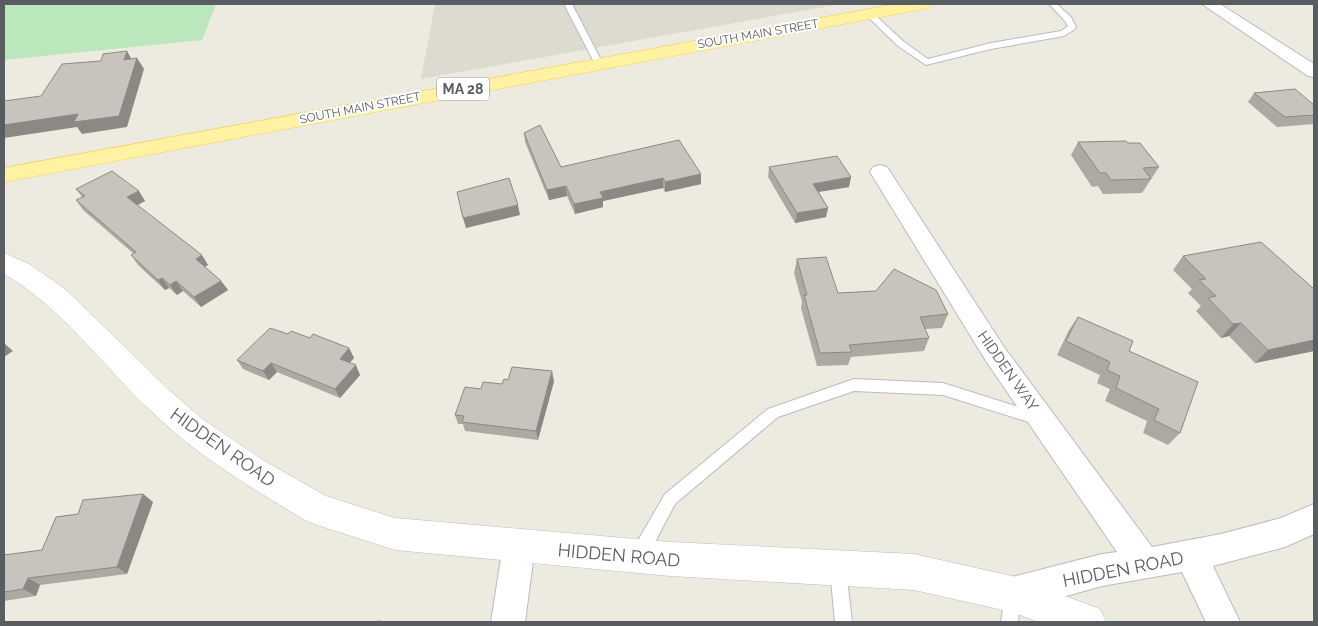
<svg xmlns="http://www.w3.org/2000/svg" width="1318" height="626" font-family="Raleway,sans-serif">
<rect width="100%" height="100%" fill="#edebe0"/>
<path fill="#dddacf" d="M 435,4 L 841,4 L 421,79 Z"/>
<path fill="#bae7bc" d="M 4,4 L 216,4 L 202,40 L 4,60 Z"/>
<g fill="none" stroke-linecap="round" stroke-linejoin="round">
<defs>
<path id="service" d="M 564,4 L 572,4 L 603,64 L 602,66 L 599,67 L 595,64 Z
M 1049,4 L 1057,4 L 1071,17 L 1076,27 L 1075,29 L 1064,36 L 991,49 L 926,65 L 898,46 L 865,14 L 872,12 L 904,42 L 928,59 L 991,43 L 1061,31 L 1068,26 L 1064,20 Z
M 854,379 L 943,383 L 1038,413 L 1043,415 L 1045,419 L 1043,423 L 1038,425 L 943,395 L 854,391 L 778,417 L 675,504 L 645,561 L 639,563 L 633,561 L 631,555 L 633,549 L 665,494 L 768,409 Z
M 838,562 L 844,564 L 846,570 L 852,622 L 835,622 L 830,570 L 832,564 Z
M 1012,587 L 1018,589 L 1020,595 L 1018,622 L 1001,622 L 1006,589 Z"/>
<path id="minor" d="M 1202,4 L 1220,4 L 1314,64 L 1314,77 L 1308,76 Z
M 880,165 L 887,167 L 1004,347 L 1152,547 L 1221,534 L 1281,518 L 1314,504 L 1314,534 L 1285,547 L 1213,566 L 1240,622 L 1206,622 L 1182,572 L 1102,586 L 1012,611 L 1000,606 L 995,594 L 1000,582 L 1012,577 L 1102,554 L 1117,552 L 986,361 L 870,172 L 873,167 Z
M 519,531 L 530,535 L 535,546 L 525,622 L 491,622 L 503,546 L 508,535 Z"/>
<path id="tertiary" d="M 4,253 L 29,264 L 65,289 L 170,391 L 201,418 L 261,459 L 326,496 L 395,518 L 670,542 L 914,554 L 1012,576 L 1100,609 L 1106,622 L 1038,622 L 1012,612 L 914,590 L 670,576 L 395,550 L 317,525 L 305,520 C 250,487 194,454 148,408 C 101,363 60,306 4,274 Z"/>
<path id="primary" d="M 896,4 L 932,4 L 929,8 L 923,9 L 4,182 L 4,168 Z"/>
</defs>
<use href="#service" stroke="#b8bbc0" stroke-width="2"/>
<use href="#minor" stroke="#b8bbc0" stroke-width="2"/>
<use href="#tertiary" stroke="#b8bbc0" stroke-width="1"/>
<use href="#primary" stroke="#facf4c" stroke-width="1"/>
<use href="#service" fill="#fff" fill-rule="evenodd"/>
<use href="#minor" fill="#fff" fill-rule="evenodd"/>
<use href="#tertiary" fill="#fff" fill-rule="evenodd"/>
<use href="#primary" fill="#fff3a3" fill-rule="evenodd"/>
</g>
<path fill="#aca9a3" d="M 1254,93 L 1314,105 L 1314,124 L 1277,127 L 1248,102 Z
M 524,133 L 561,167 L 701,174 L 701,184 L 665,192 L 663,188 L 603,201 L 603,207 L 575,214 L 567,196 L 549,200 L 525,142 Z
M 1078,142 L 1128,143 L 1159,167 L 1142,193 L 1103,194 L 1098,186 L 1092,187 L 1071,155 Z
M 769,167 L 849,187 L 819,192 L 828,208 L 826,217 L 795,223 L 768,177 Z
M 76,189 L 145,201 L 137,205 L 208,265 L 205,267 L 221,281 L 228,290 L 201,307 L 183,291 L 177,295 L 169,288 L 165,290 L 138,265 L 131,255 L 134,254 L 83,210 L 76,200 L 82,197 Z
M 1183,256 L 1314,289 L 1314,351 L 1255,363 L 1229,336 L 1221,338 L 1196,311 L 1201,306 L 1188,293 L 1192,289 L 1173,270 Z
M 797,259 L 838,293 L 948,314 L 942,328 L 925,329 L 929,338 L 924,351 L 851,357 L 848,365 L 817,366 L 801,308 L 802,302 L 794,273 Z
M 1078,317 L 1129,351 L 1180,433 L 1168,445 L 1143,433 L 1147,421 L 1105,401 L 1110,389 L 1097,383 L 1100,375 L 1057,355 L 1069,330 Z
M 288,334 L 310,338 L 349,348 L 354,358 L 349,363 L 360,375 L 340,398 L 277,372 L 269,380 L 243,369 L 237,360 Z
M 508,380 L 554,381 L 538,440 L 465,431 L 463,424 L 458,424 L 455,415 Z
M 143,494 L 153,502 L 127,574 L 40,585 L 36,596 L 4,601 L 4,555 L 42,550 L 78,514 Z"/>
<path fill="#8c8984" d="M 127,51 L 133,62 L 124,60 Z
M 137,58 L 144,69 L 127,127 L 82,134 L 77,127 L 4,138 L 4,125 Z
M 701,174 L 701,184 L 665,192 L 665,182 Z
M 851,177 L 849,187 L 811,193 L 813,184 Z
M 663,178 L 663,188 L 603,201 L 603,207 L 575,214 L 574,204 L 600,192 Z
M 566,186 L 567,196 L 549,200 L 547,190 Z
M 139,191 L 145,201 L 134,207 L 127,197 Z
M 518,205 L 520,215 L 466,228 L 463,218 Z
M 828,208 L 826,217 L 795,223 L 797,213 Z
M 202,255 L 208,265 L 202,268 L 196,259 Z
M 162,278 L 169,288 L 165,290 L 158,280 Z
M 176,281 L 183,291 L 177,295 L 170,285 Z
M 221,281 L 228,290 L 201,307 L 194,297 Z
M 1241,323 L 1229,336 L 1221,338 L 1233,324 Z
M 1314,340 L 1314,351 L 1255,363 L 1268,350 Z
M 4,343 L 13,351 L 4,357 Z
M 349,348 L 354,358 L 345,368 L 340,359 Z
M 271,363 L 277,372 L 269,380 L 263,371 Z
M 356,365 L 360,375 L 340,398 L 335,389 Z
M 552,371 L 554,381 L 538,440 L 536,431 Z
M 143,494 L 153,502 L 127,574 L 117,567 Z
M 28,578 L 40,585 L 36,596 L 23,589 Z"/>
<path fill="#c8c4bd" stroke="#8c8984" d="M 127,51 L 124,60 L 137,58 L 119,116 L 74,122 L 78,114 L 4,125 L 4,101 L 41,96 L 62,64 L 101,61 L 103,54 Z
M 1295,89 L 1314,105 L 1314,115 L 1285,117 L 1254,93 Z
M 540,125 L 561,167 L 679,140 L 701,174 L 665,182 L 663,178 L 600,192 L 603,198 L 574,204 L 566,186 L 547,190 L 524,133 Z
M 1126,141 L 1128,143 L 1140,143 L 1159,167 L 1143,168 L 1151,179 L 1111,180 L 1106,173 L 1100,173 L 1078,142 Z
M 837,156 L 851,177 L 813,184 L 828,208 L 797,213 L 769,167 Z
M 112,171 L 139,191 L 127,197 L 202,255 L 196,259 L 221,281 L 194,297 L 176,281 L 170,285 L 162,278 L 158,280 L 131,255 L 136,252 L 76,200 L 85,196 L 76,189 Z
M 509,178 L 518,205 L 463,218 L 457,192 Z
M 1261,242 L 1314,289 L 1314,340 L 1268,350 L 1241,323 L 1233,324 L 1208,298 L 1216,296 L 1199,280 L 1206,279 L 1183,256 Z
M 826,257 L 838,293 L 876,291 L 894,269 L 936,290 L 948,314 L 920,317 L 929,338 L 849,345 L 852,352 L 820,353 L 804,295 L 807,295 L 797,259 Z
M 1078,317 L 1133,341 L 1129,351 L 1198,382 L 1180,433 L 1154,420 L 1159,409 L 1116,388 L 1120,376 L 1107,370 L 1110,362 L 1066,341 Z
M 270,328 L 288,334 L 291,331 L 310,338 L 313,334 L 349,348 L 340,359 L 356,365 L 335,389 L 271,363 L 263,371 L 237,360 Z
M 512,367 L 552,371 L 536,431 L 462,422 L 464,416 L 455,415 L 465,387 L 481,389 L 483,382 L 502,384 L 504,379 L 508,380 Z
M 143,494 L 117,567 L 28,578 L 23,589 L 4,592 L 4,555 L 42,550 L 56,517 L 78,514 L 83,500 Z
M 381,621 L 381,622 L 368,622 Z"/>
<g text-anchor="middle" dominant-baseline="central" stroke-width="4" stroke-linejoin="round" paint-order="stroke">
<g font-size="12" fill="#595d62" stroke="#fff">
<text transform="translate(758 34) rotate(-10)">SOUTH MAIN STREET</text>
<text transform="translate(360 108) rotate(-11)">SOUTH MAIN STREET</text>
</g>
<rect fill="#fff" stroke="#8b8e91" stroke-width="1" x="437" y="77.5" width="52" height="23" rx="4"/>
<g font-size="14" font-weight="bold" fill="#595d62">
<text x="463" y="89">MA 28</text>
</g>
<g font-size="15" fill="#595d62" stroke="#fff">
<text transform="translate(1008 371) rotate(55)">HIDDEN WAY</text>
</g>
<g font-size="18" fill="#595d62" stroke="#fff">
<text transform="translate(223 447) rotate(35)">HIDDEN ROAD</text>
<text transform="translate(619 555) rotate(5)">HIDDEN ROAD</text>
<text transform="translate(1123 569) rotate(-11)">HIDDEN ROAD</text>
</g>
</g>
<rect width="1318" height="626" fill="none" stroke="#595d62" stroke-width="10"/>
</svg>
